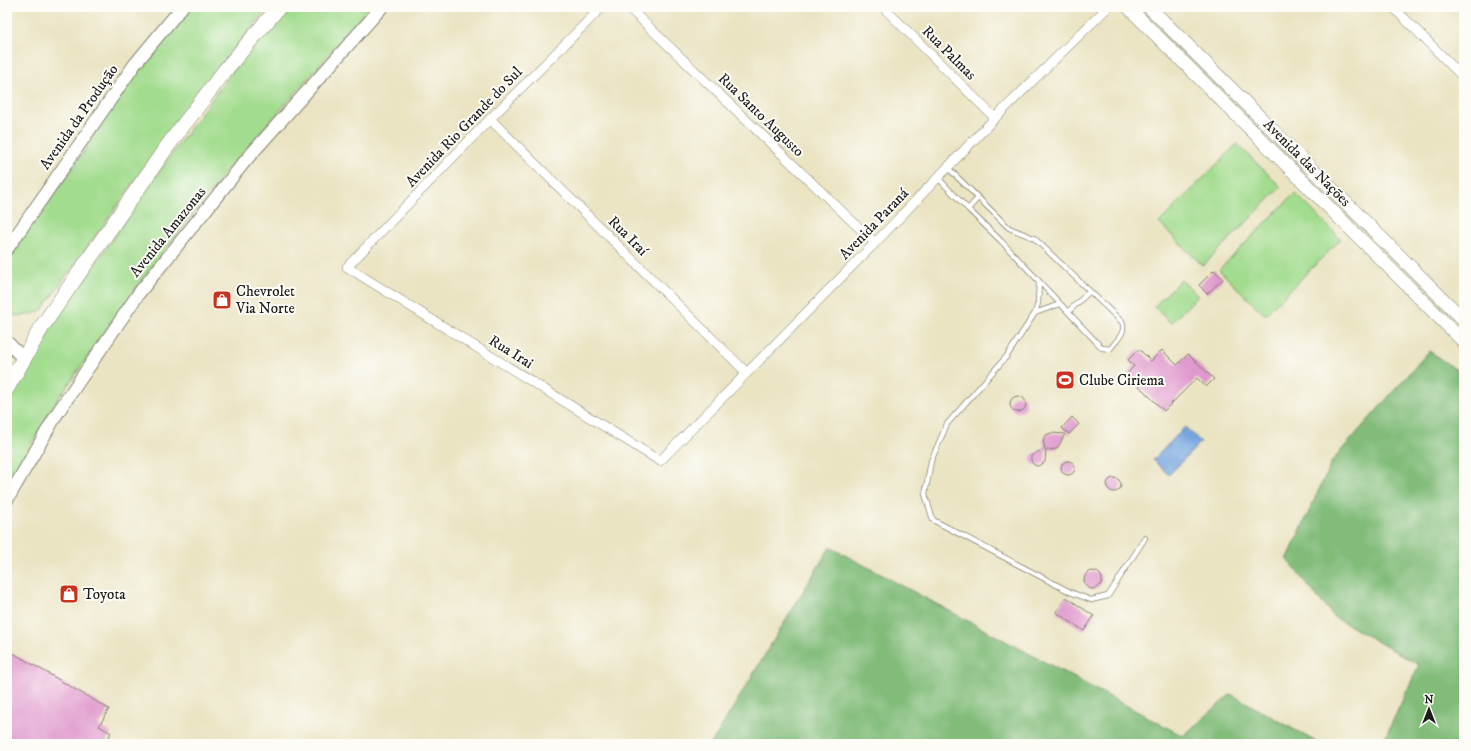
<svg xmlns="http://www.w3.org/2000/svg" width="1471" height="751" font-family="'IM FELL DW Pica',serif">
<rect width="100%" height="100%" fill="#fdfcf7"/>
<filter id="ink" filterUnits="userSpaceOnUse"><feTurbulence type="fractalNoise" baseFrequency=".025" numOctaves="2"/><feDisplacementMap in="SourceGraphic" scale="8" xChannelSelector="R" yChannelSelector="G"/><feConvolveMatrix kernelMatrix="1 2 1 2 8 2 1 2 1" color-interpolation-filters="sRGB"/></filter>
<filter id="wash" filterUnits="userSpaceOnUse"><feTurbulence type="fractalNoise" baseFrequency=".012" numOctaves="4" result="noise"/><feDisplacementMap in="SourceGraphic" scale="16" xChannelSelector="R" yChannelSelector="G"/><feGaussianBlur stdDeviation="0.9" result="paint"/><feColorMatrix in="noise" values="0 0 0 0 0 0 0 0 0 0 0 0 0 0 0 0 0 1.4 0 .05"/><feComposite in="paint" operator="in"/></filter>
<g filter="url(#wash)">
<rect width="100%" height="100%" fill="#eae4c3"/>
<path fill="#a2dc8e" stroke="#5f7c55" d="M 188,7 L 269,7 L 205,84 L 42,310 C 30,316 20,317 7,314 L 7,260 L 77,162 L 138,66 Z
M 287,7 L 371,7 L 224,174 L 137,287 L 53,406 L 7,487 L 7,401 L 34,352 L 173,152 L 234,69 Z
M 1237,144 L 1281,187 L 1203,266 L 1159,223 Z
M 1295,193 L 1341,239 L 1265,315 L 1219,270 Z
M 1181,279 L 1198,296 L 1171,323 L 1154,307 Z"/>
<path fill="#81bc79" stroke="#4e6c4a" d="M 1429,351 L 1464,375 L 1464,744 L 1382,744 L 1419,665 L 1334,617 L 1287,560 L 1332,461 Z
M 830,547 L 1183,736 L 1231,694 L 1318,743 L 1329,744 L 711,744 Z"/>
<path fill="#76a6e0" stroke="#49617e" d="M 1185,427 L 1201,442 L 1169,475 L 1153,460 Z"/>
<g id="blocks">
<path fill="#e099ce" d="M 1214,270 L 1223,279 L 1207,294 L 1199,285 Z
M 1139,349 L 1151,361 L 1162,350 L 1177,365 L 1188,354 L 1214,379 L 1206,387 L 1197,378 L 1164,411 L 1127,374 L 1134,366 L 1128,360 Z
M1010 404a8 8 0 1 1 16 0a8 8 0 1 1-16 0Z
M 1072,417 L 1079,424 L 1069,434 L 1062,428 Z
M 1051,433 L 1065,434 L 1057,449 L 1046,450 L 1045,462 L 1042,464 L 1038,466 L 1034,465 L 1031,461 L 1031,456 L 1035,453 L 1045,449 L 1043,440 L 1046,435 Z
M1061 468a7 7 0 1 1 14 0a7 7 0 1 1-14 0Z
M1107 485a7 7 0 1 1 14 0a7 7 0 1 1-14 0Z
M1084 580a9 9 0 1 1 18 0a9 9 0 1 1-18 0Z
M 1066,597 L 1094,616 L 1084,631 L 1056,612 Z
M 13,653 L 109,709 L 99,726 L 111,733 L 105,744 L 7,744 L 7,662 Z"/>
</g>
</g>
<g filter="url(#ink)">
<use href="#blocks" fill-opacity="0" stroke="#838070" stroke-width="1"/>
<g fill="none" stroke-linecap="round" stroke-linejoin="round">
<defs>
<path id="service" d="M 938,178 L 968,209 L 1001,241 L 1102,348 L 1110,349 C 1116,341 1127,332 1122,322 L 1034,238 L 1009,228 L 948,168
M 968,209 L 978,198
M 1039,281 L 1038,303 L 1035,313 L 1007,356 L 947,424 L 931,461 L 925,494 L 933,520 L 1070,592 L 1091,600 L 1108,596 L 1145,538
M 1068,312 L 1090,291
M 1035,313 L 1060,304"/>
<path id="minor" d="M 602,7 L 490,119 L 347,267 L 660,461 L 875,243 L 995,118 L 1108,7
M 628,7 L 875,243
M 883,7 L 995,118
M 1393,7 L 1464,78
M 490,119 L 747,373"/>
<path id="tertiary" d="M 7,249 L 135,64 L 182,7
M 7,342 L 23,358
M 7,500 L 58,412 L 139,293 L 246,160 L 382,7"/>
<path id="secondary" d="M 1128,7 L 1464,342
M 1149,7 L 1464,320"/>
<path id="trunk" d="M 7,388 L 43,325 L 166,148 L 226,69 L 279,7"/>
</defs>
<use href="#service" stroke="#838070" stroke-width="6"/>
<use href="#minor" stroke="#838070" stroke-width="10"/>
<use href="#tertiary" stroke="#838070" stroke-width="14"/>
<use href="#secondary" stroke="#838070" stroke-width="14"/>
<use href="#trunk" stroke="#838070" stroke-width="16"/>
<use href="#service" stroke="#fff" stroke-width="4.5"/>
<use href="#minor" stroke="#fff" stroke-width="9"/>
<use href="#tertiary" stroke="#fff" stroke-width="12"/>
<use href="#secondary" stroke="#fff" stroke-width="13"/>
<use href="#trunk" stroke="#fff" stroke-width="15"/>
</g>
</g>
<defs>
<symbol id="shop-square" viewBox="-11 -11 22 22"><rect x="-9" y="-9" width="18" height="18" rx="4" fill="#c8321e" stroke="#fdfcf7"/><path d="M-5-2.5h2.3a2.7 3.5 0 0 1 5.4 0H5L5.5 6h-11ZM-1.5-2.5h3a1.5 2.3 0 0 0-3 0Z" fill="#fff"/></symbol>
<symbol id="stadium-square" viewBox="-11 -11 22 22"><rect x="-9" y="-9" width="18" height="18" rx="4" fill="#c8321e" stroke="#fdfcf7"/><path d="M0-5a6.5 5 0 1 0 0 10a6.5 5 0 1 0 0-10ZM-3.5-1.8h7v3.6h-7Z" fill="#fff"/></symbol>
</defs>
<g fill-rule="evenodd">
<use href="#shop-square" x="211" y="289" width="22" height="22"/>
<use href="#stadium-square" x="1054" y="369" width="22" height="22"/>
<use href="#shop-square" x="58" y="583" width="22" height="22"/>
</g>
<g text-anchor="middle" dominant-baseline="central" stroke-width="4" stroke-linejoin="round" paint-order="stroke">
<g font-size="15" fill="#1c1c1c" stroke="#fdfcf7">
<text transform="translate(949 53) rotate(45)">Rua Palmas</text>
<text transform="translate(761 115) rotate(44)">Rua Santo Augusto</text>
<text transform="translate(79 117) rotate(-55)">Avenida da Produção</text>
<text transform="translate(464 127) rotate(-46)">Avenida Rio Grande do Sul</text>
<text transform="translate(1307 163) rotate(45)">Avenida das Nações</text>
<text transform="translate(874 224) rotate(-46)">Avenida Paraná</text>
<text transform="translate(168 232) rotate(-51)">Avenida Amazonas</text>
<text transform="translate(628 236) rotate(45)">Rua Iraí</text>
<text transform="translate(511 352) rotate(32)">Rua Irai</text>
</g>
<g font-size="15" fill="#1c1c1c" stroke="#fdfcf7" text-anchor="start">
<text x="236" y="291">Chevrolet<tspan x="236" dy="17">Via Norte</tspan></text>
<text x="1079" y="380">Clube Ciriema</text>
<text x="83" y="594">Toyota</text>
</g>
</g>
<rect width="1471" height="751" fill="none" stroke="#fdfcf7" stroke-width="24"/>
<g transform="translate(1429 709)" stroke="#fdfcf7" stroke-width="3" paint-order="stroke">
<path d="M0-3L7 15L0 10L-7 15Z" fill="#1c1c1c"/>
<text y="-6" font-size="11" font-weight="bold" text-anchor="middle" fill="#1c1c1c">N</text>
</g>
</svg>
